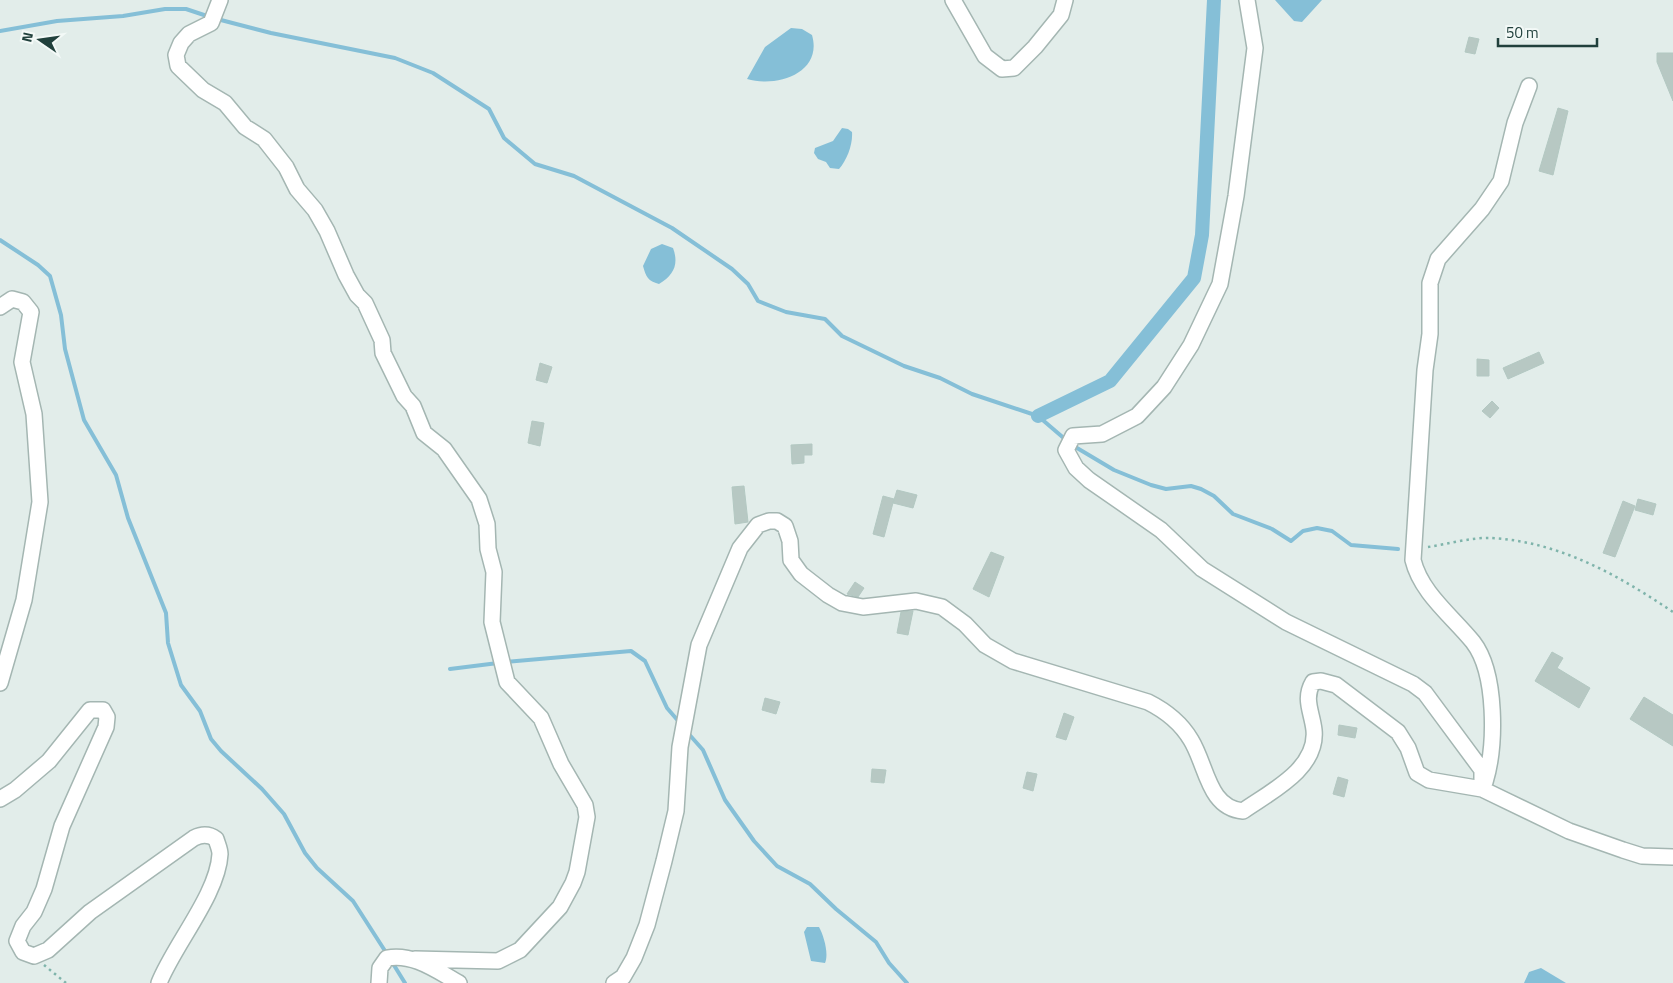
<svg xmlns="http://www.w3.org/2000/svg" width="1673" height="983" font-family="'Titillium Web',sans-serif">
<rect width="100%" height="100%" fill="#e2edea"/>
<path fill="#85bfd7" d="M 1275,0 L 1322,0 L 1302,22 L 1294,21 Z
M 791,28 L 802,29 L 812,35 C 823,73 777,88 747,79 L 765,47 Z
M 842,128 L 848,129 L 852,132 C 853,144 847,160 839,169 L 830,168 L 826,162 L 818,159 L 814,153 L 815,148 L 833,141 Z
M 662,244 L 673,248 C 679,264 674,275 659,284 C 648,281 646,277 643,266 L 651,249 Z
M 807,927 L 819,927 C 824,936 829,954 825,963 L 811,961 L 804,932 Z
M 1541,968 L 1566,983 L 1524,983 L 1529,972 Z"/>
<g fill="none" stroke-linecap="round" stroke-linejoin="round">
<path stroke="#85bfd7" stroke-width="4" d="M 217,19 L 271,33 L 395,58 L 433,73 L 489,109 L 504,138 L 535,164 L 574,176 L 672,228 L 732,269 L 748,284 L 758,301 L 786,312 L 825,319 L 842,336 L 904,366 L 940,378 L 972,394 L 1038,416 L 1066,440
M 0,31 L 57,21 L 123,16 L 165,9 L 186,9 L 210,17
M 0,240 L 38,265 L 50,276 L 61,315 L 65,349 L 84,420 L 116,475 L 128,518 L 166,613 L 168,643 L 181,685 L 200,711 L 211,739 L 221,751 L 262,789 L 284,814 L 305,853 L 317,868 L 353,901 L 387,954
M 1072,445 L 1114,470 L 1151,485 L 1166,489 L 1191,486 L 1201,489 L 1214,496 L 1233,514 L 1272,529 L 1291,541 L 1303,531 L 1317,528 L 1332,531 L 1351,545 L 1398,549
M 505,662 L 631,651 L 645,661 L 667,708 L 680,723
M 450,669 L 498,663
M 687,732 L 703,750 L 725,800 L 754,841 L 777,866 L 810,884 L 836,909 L 876,942 L 889,963 L 907,983
M 392,962 L 405,983"/>
<path stroke="#85bfd7" stroke-width="14" d="M 1038,416 L 1110,381 L 1194,278 L 1202,235 L 1214,0"/>
</g>
<path fill="#b7c8c3" stroke="#b3c8c2" d="M 1469,37 L 1479,39 L 1475,54 L 1465,52 Z
M 1657,53 L 1673,53 L 1673,101 L 1657,62 Z
M 1558,108 L 1568,111 L 1553,175 L 1539,171 Z
M 1539,352 L 1544,363 L 1508,379 L 1503,368 Z
M 1477,359 L 1489,360 L 1489,376 L 1477,376 Z
M 540,363 L 552,367 L 547,383 L 536,380 Z
M 1492,401 L 1499,408 L 1490,418 L 1482,411 Z
M 532,421 L 544,423 L 540,446 L 528,443 Z
M 812,444 L 812,455 L 804,455 L 804,463 L 792,464 L 791,445 Z
M 744,486 L 748,522 L 735,524 L 732,487 Z
M 897,490 L 917,495 L 913,508 L 893,503 Z
M 883,496 L 894,499 L 884,537 L 873,534 Z
M 1638,499 L 1656,504 L 1653,515 L 1635,510 Z
M 1623,501 L 1635,506 L 1615,557 L 1603,553 Z
M 991,552 L 1004,557 L 989,597 L 973,589 Z
M 855,582 L 864,588 L 858,597 L 847,594 Z
M 913,611 L 908,635 L 897,633 L 901,612 Z
M 1552,652 L 1563,658 L 1557,668 L 1590,688 L 1579,708 L 1535,681 Z
M 1644,697 L 1673,715 L 1673,746 L 1630,719 Z
M 765,698 L 780,702 L 776,714 L 762,710 Z
M 1064,713 L 1074,717 L 1066,740 L 1056,737 Z
M 1339,725 L 1357,728 L 1355,738 L 1338,735 Z
M 872,769 L 886,770 L 884,783 L 871,782 Z
M 1027,772 L 1037,774 L 1033,791 L 1023,788 Z
M 1338,777 L 1348,780 L 1344,797 L 1333,794 Z"/>
<g fill="none" stroke-linecap="round" stroke-linejoin="round">
<defs>
<path id="minor" d="M 220,0 L 211,23 L 189,34 L 181,43 L 176,55 L 178,66 L 203,90 L 225,103 L 245,127 L 264,139 L 286,167 L 297,189 L 315,210 L 327,231 L 346,275 L 357,295 L 365,303 L 382,340 L 383,353 L 404,396 L 413,406 L 424,433 L 444,449 L 479,499 L 487,524 L 488,549 L 494,572 L 492,622 L 507,682 L 541,718 L 561,764 L 585,805 L 587,817 L 577,872 L 573,883 L 560,907 L 520,950 L 498,961 L 415,959
M 953,0 L 985,56 L 1002,69 L 1014,68 L 1035,47 L 1061,15 L 1065,0
M 1247,0 L 1255,48 L 1236,196 L 1220,284 L 1191,345 L 1164,387 L 1137,416 L 1102,434 L 1073,436 L 1066,450 L 1076,468 L 1089,480 L 1161,530 L 1202,569 L 1286,622 L 1413,684 L 1425,693 L 1482,770 L 1482,789
M 0,307 L 12,299 L 23,302 L 31,312 L 22,362 L 34,414 L 40,502 L 24,600 L 0,683
M 1485,782 C 1496,746 1497,673 1473,642 C 1452,616 1421,593 1413,560 L 1425,370 L 1430,334 L 1430,283 L 1438,259 L 1482,209 L 1501,181 L 1515,123 L 1529,86
M 0,799 L 15,790 L 49,761 L 90,710 L 103,710 L 107,717 L 106,727 L 62,826 L 44,889 L 34,912 L 23,926 L 17,941 L 23,952 L 34,956 L 48,950 L 90,912 L 194,838 C 202,834 209,834 216,839 C 217,843 220,849 220,854 C 218,894 174,945 159,983
M 379,983 L 380,968 L 387,958 C 414,953 437,971 459,983
M 614,983 L 623,977 L 634,958 L 647,925 L 664,861 L 676,811 L 680,747 L 699,645 L 740,548 L 758,525 L 769,521 L 777,521 L 785,526 L 790,541 L 791,560 L 801,574 L 828,595 L 842,603 L 863,607 L 916,601 L 942,607 L 965,624 L 985,645 L 1013,661 L 1148,702 C 1166,711 1181,723 1191,740 C 1207,766 1208,808 1243,811 C 1270,792 1318,769 1314,730 C 1312,712 1303,699 1313,682 L 1321,681 L 1336,685 L 1398,732 L 1408,748 L 1417,773 L 1429,780 L 1482,789 L 1569,831 L 1623,850 L 1642,856 L 1673,857"/>
</defs>
<use href="#minor" stroke="#a4b6b2" stroke-width="18"/>
<path stroke="#7fb4ab" stroke-width="2.5" stroke-dasharray="2.5 4" stroke-linecap="butt" d="M 1428,547 C 1448,544 1472,537 1492,538 C 1560,542 1618,575 1673,612
M 44,965 L 66,983"/>
<use href="#minor" stroke="#fff" stroke-width="15"/>
</g>
<g transform="translate(40 40) rotate(283)" stroke="#f3f9f7" stroke-width="4" paint-order="stroke">
<path d="M0-4L9 19L0 12L-9 19Z" fill="#20403c"/>
<text y="-8" font-size="14" font-weight="bold" text-anchor="middle" fill="#20403c">N</text>
</g>
<path d="M1498 38v8h99v-8" fill="none" stroke="#20403c" stroke-width="2.5"/>
<text x="1506" y="38" font-size="15" fill="#20403c" stroke="#f3f9f7" stroke-width="4" paint-order="stroke">50 m</text>
</svg>
